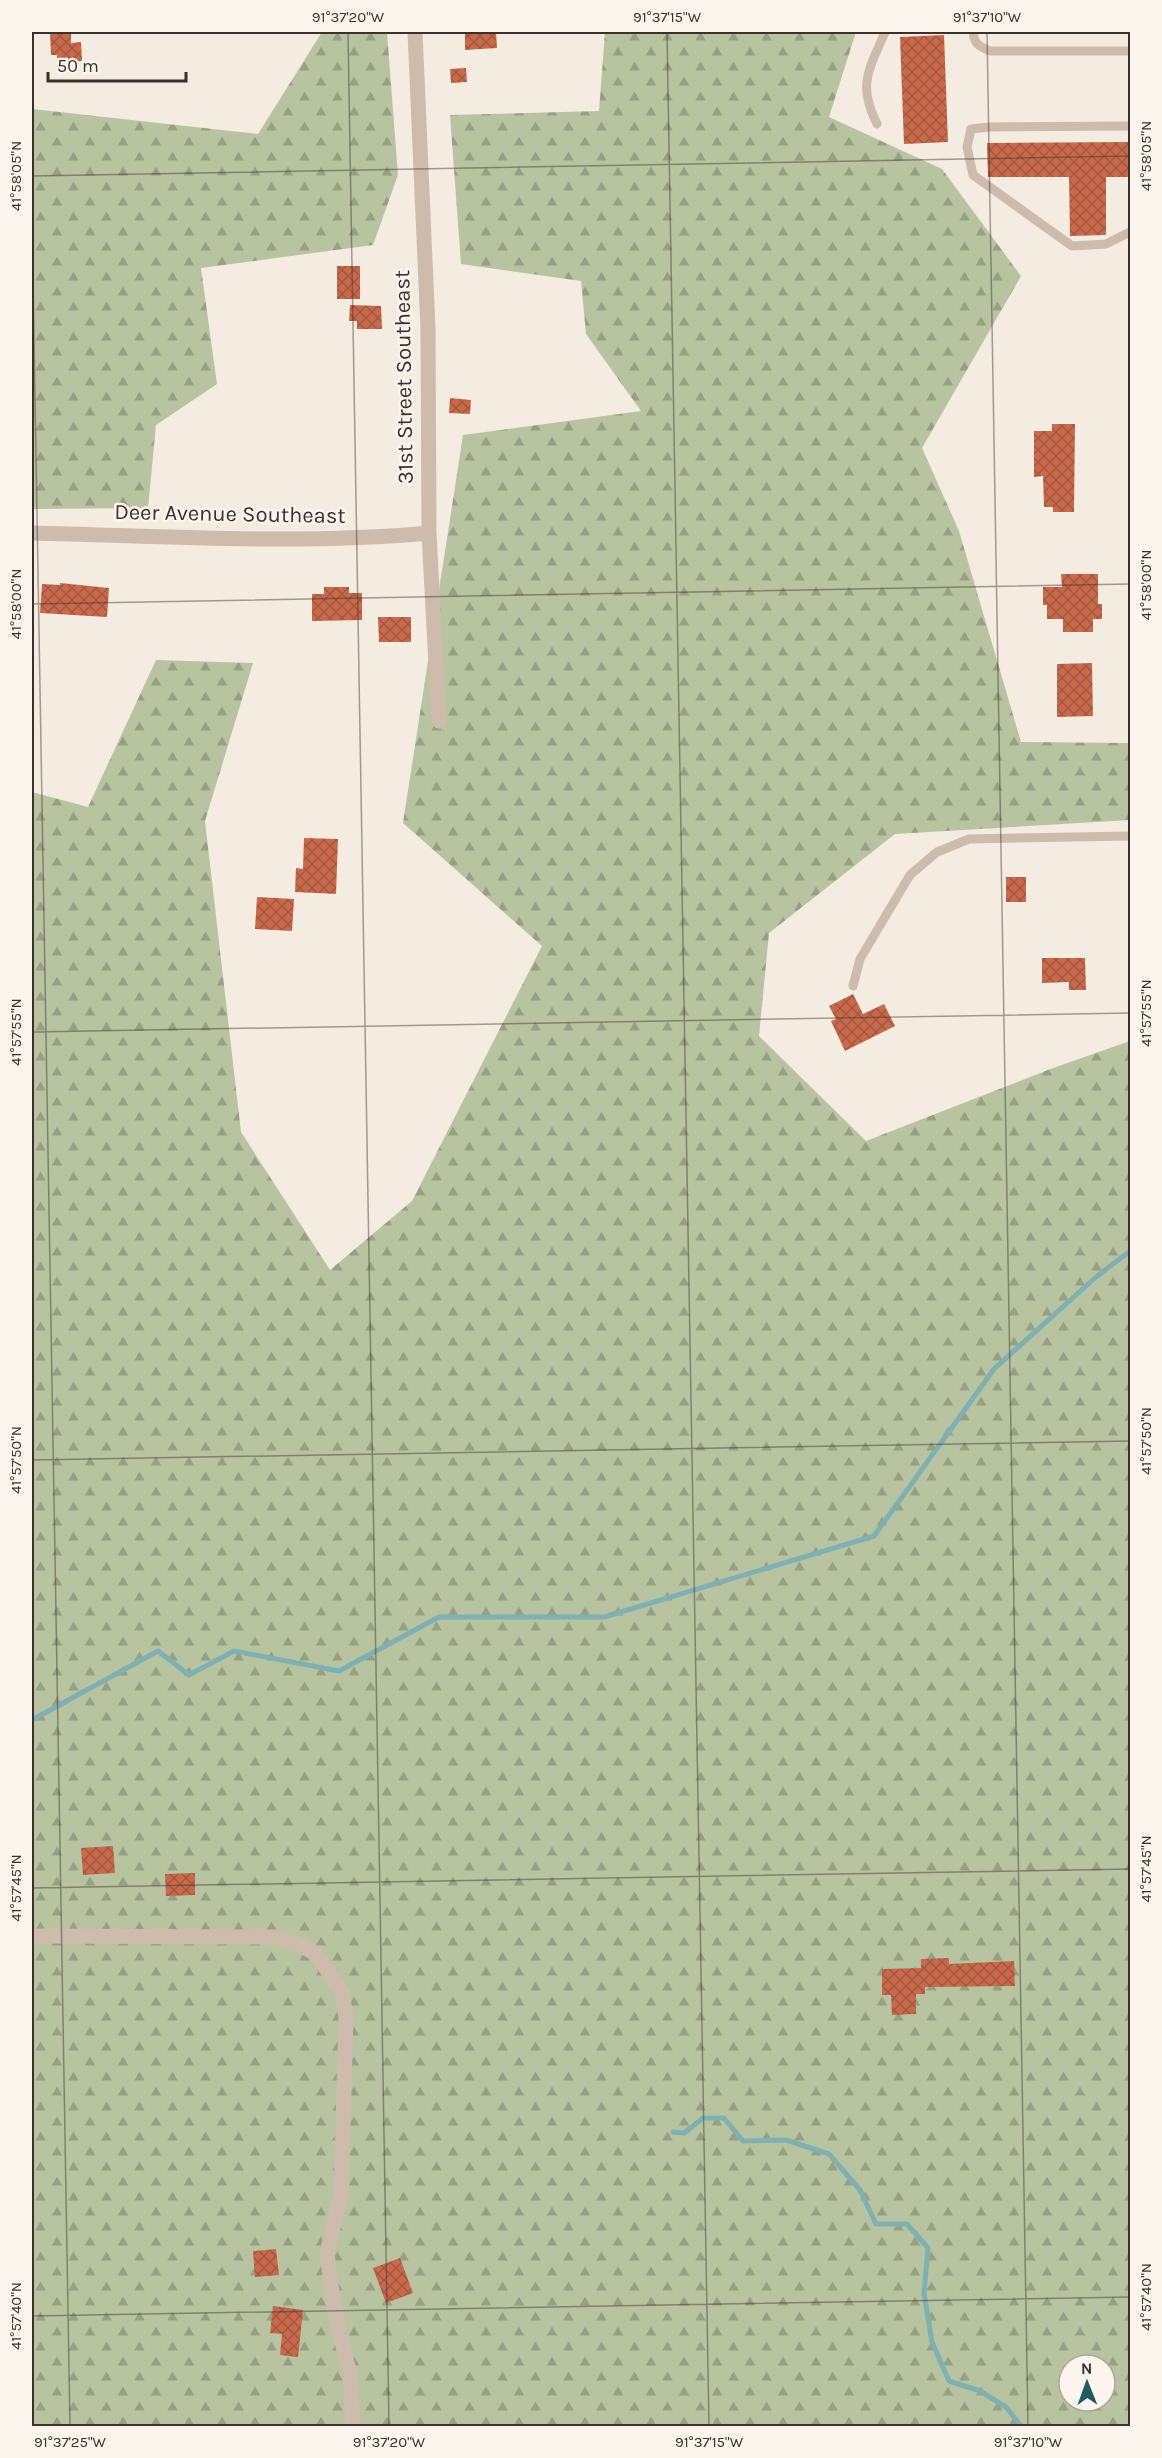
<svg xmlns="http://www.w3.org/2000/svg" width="1162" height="2458" font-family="Karla,sans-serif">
<defs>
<pattern id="forest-firs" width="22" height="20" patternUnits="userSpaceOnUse" patternTransform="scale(1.5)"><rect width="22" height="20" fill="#b8c4a0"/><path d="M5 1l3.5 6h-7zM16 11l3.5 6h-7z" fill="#97a083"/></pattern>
<pattern id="building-cross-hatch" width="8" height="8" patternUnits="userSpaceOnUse" patternTransform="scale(1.5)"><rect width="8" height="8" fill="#c8694b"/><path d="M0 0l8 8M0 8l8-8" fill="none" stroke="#a4573f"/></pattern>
</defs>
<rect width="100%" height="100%" fill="#f4ebe1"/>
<path fill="url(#forest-firs)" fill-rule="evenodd" d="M 322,32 L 387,32 L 398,175 L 373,245 L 201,268 L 217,384 L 156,425 L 148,508 L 32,509 L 32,109 L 258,134 Z
M 605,32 L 856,32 L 829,117 L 942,169 L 1021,276 L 922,448 L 959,531 L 1021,742 L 1130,743 L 1130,820 L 895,834 L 769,933 L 759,1036 L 866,1141 L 1053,1068 L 1130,1041 L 1130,2426 L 32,2426 L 32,792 L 88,807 L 156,660 L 253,663 L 205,821 L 241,1132 L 330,1270 L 412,1201 L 542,946 L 403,823 L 463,435 L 641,411 L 586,334 L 581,281 L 461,264 L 450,115 L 599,111 ZM 1069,2365 L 1105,2365 L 1105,2401 L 1069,2401 Z"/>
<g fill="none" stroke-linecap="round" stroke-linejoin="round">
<path stroke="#7fb0b2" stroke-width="5" d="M 32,1720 L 158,1651 L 189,1675 L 234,1651 L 339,1671 L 439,1617 L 604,1617 L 874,1536 L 994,1369 L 1096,1277 L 1130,1251
M 673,2132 L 684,2133 L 703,2118 L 724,2118 L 743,2141 L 786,2140 L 829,2154 L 860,2190 L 876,2224 L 907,2224 L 928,2248 L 924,2293 L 932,2342 L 949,2381 L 980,2391 L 1006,2407 L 1021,2426"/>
</g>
<path fill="url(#building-cross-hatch)" d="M 50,32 L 71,32 L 71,43 L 81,42 L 82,61 L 57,63 L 57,55 L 51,55 Z
M 465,32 L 496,32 L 497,48 L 465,50 Z
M 944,35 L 948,142 L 904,144 L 900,37 Z
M 466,68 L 467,82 L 451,83 L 450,69 Z
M 1131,142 L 1131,177 L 1106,177 L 1106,235 L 1070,236 L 1069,177 L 988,177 L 987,143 Z
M 337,266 L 360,266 L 360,299 L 337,299 Z
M 350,305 L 381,306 L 382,329 L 357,329 L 357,321 L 349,321 Z
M 450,398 L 471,400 L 470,414 L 449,413 Z
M 1052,424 L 1075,424 L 1074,512 L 1053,512 L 1053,507 L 1044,507 L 1043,476 L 1034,477 L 1034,431 L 1052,431 Z
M 1061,574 L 1098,574 L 1098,604 L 1102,604 L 1102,619 L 1093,619 L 1093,632 L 1063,632 L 1063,619 L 1047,619 L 1047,605 L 1043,605 L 1043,587 L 1062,587 Z
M 60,583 L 109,588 L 107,617 L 40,613 L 42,584 L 60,585 Z
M 324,587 L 349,587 L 349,593 L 362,593 L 362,620 L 312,621 L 312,594 L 324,594 Z
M 378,617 L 411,617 L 411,642 L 379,642 Z
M 1092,663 L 1093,716 L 1057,717 L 1057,664 Z
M 304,838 L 338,839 L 336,894 L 295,892 L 296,868 L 303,869 Z
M 1006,877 L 1026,877 L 1026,902 L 1006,902 Z
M 257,897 L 294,899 L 292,931 L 255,929 Z
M 1042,958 L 1085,958 L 1086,990 L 1069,990 L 1069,982 L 1042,983 Z
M 853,994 L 863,1014 L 884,1004 L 895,1026 L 845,1051 L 831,1021 L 836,1019 L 829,1006 Z
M 113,1846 L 115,1873 L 83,1875 L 81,1848 Z
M 195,1873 L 195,1895 L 166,1896 L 165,1874 Z
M 949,1958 L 949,1964 L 1014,1961 L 1015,1986 L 925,1987 L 925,1994 L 916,1994 L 916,2014 L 892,2015 L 891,1995 L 882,1995 L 882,1969 L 921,1968 L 921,1959 Z
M 276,2249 L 279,2275 L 255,2277 L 253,2251 Z
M 400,2258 L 413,2293 L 386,2303 L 373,2268 Z
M 273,2306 L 303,2310 L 298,2357 L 280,2355 L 282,2334 L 270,2333 Z"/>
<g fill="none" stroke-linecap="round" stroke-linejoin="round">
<path stroke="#cdbbac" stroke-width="9" d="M 973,32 C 974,44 979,46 990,51 L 1130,51
M 877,124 C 857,84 869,70 885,32
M 1130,126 L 989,127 L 971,129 L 967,147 L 973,175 L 1072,246 L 1106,244 L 1130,232
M 853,986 L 860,959 L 910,875 L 937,852 L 969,839 L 1130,836"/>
<path stroke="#cdbbac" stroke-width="15" d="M 415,32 L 428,329 L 429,533 L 439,721
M 32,533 C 164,536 297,545 429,533
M 32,1936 L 274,1937 L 298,1944 L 316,1954 L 342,1992 L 346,2017 L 341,2195 L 327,2253 L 334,2308 L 350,2375 L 353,2426"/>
</g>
<path fill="none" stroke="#3b302b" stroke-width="1.5" stroke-opacity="0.45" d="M 348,32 L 389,2426M 667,32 L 709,2426M 987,32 L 1028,2426M 32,176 L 1130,156M 32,224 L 70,2426M 32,604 L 1130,584M 32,1032 L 1130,1013M 32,1460 L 1130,1441M 32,1888 L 1130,1869M 32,2316 L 1130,2297"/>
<g text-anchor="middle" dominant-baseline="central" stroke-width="5" stroke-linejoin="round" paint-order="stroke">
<g font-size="22" fill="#3b302b" stroke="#fbf5ee">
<text transform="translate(404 377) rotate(-91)">31st Street Southeast</text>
<text transform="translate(230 514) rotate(1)">Deer Avenue Southeast</text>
</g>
</g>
<rect width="1162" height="2458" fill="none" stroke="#fbf5ee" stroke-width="66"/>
<g transform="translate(1087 2383) rotate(359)"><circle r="28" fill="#fbf5ee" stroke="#aea6a0" stroke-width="1.5"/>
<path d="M0-4.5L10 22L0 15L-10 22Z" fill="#1f5a5e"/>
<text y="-9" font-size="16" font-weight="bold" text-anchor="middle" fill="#3b302b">N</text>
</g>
<path d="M48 72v9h138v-9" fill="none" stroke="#3b302b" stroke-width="3"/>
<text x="57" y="72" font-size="18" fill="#3b302b" stroke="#fbf5ee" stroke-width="4.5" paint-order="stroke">50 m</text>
<rect x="33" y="33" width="1096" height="2392" fill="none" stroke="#3b302b" stroke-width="2"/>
<g font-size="15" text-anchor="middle" fill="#3b302b">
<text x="348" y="22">91°37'20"W</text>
<text x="667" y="22">91°37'15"W</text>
<text x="987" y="22">91°37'10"W</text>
<text transform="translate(1146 156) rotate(-90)" y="5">41°58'05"N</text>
<text transform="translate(16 176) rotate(-90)" y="5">41°58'05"N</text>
<text transform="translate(1146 585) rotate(-90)" y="5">41°58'00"N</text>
<text transform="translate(16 604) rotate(-90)" y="5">41°58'00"N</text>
<text transform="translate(1146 1013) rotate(-90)" y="5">41°57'55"N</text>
<text transform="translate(16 1032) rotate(-90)" y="5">41°57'55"N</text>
<text transform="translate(1146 1441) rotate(-90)" y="5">41°57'50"N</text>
<text transform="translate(16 1460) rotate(-90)" y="5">41°57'50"N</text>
<text transform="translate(1146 1869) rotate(-90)" y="5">41°57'45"N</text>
<text transform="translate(16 1888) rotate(-90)" y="5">41°57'45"N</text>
<text transform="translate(1146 2297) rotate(-90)" y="5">41°57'40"N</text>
<text transform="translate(16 2316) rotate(-90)" y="5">41°57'40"N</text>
<text x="70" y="2447">91°37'25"W</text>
<text x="389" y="2447">91°37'20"W</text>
<text x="709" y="2447">91°37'15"W</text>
<text x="1028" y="2447">91°37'10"W</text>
</g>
</svg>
